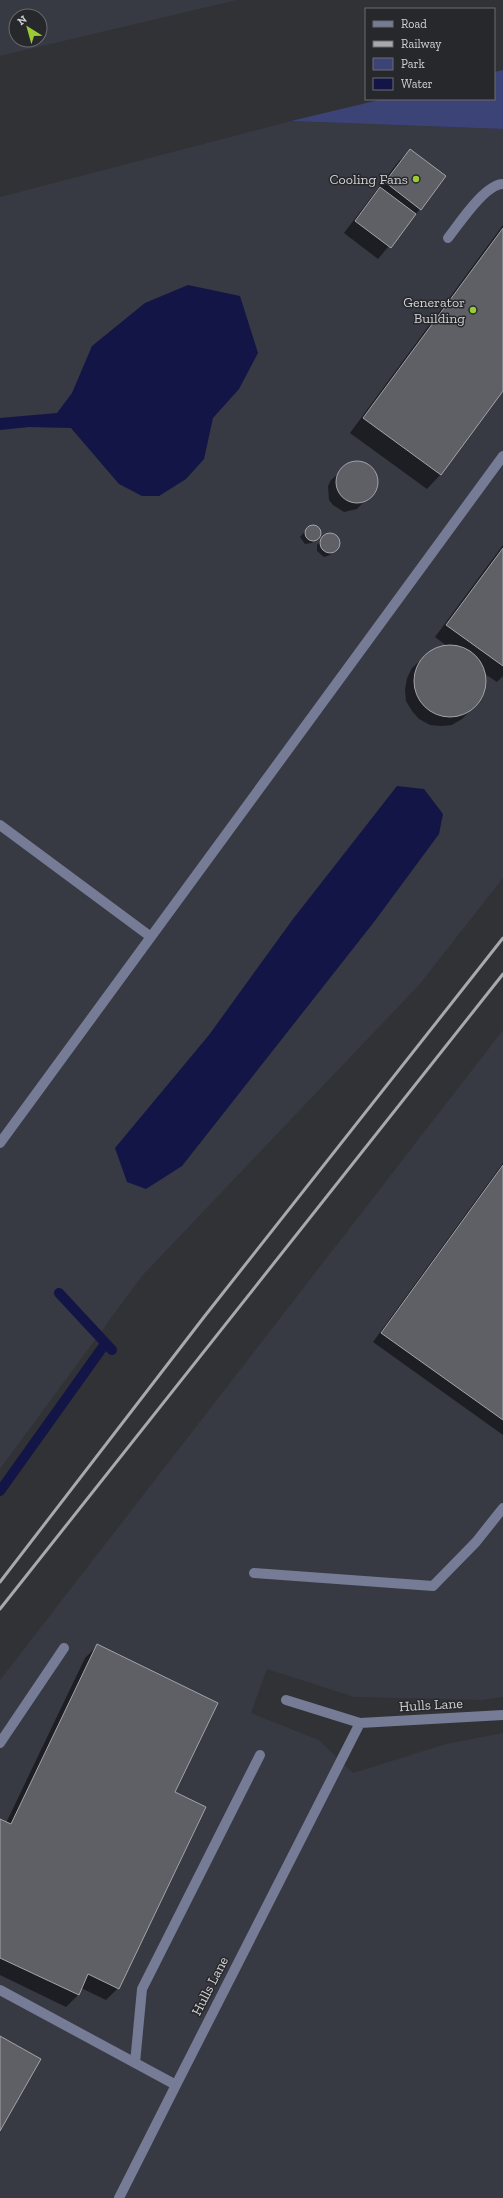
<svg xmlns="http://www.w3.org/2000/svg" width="503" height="2198" font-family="'Zilla Slab',serif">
<rect width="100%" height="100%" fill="#313236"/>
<path fill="#373943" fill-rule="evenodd" d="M 0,0 L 237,0 L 0,56 ZM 16,16 L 40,16 L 40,40 L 16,40 Z
M 291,121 L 503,129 L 503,878 L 419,985 L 142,1276 L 0,1469 L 0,197 Z
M 503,1030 L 503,1697 L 482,1700 L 354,1697 L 267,1669 L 251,1713 L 319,1740 L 353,1773 L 446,1744 L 503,1733 L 503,2198 L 0,2198 L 0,1680 Z"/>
<path fill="#3c4377" d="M 503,70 L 503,129 L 291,121 L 383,99 L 494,99 L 494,72 Z"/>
<path fill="#141547" d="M 188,285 L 240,296 L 258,353 L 239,389 L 213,418 L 204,459 L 186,479 L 159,496 L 142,496 L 119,484 L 71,428 L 29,427 L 0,430 L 0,418 L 57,413 L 72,393 L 92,346 L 145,303 Z
M 397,786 L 424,789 L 443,814 L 439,834 L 374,922 L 182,1166 L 146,1189 L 127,1182 L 115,1148 L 209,1035 L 293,919 Z"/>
<path fill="#0007" d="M 410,150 L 420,209 L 378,259 L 344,233 L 398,162 Z
M 503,225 L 503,389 L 440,475 L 427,489 L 350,433 Z
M 351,463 L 364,463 L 369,466 L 377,477 L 375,490 L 357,509 L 344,512 L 333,505 L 329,500 L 328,486 L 331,480 Z
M 310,526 L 318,528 L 320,535 L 312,543 L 305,544 L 300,537 Z
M 333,535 L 337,537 L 338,546 L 330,555 L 324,557 L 317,551 L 317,545 L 325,536 Z
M 503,545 L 503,676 L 497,682 L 485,674 L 485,690 L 480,701 L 462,719 L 452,725 L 441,726 L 430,725 L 419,719 L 412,711 L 406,701 L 405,690 L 407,678 L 412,668 L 431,651 L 447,646 L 435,637 Z
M 503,1163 L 503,1435 L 373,1342 Z
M 97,1646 L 174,1793 L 118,1988 L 106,2000 L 81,1988 L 78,1995 L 66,2007 L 0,1975 L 0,1821 L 6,1823 L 85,1658 Z"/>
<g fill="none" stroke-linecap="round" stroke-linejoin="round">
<path stroke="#141547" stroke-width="10" d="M 59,1293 L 112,1350
M 0,1491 L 105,1344"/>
</g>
<path fill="#5f6065" stroke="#a3a4a9" d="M 410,149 L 446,176 L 421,210 L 385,182 Z
M 380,187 L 416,214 L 391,248 L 355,221 Z
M 503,228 L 503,391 L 441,475 L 363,418 Z
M336 482a21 21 0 1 1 42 0a21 21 0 1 1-42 0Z
M305 533a8 8 0 1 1 16 0a8 8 0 1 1-16 0Z
M320 543a10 10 0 1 1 20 0a10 10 0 1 1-20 0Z
M 503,548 L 503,666 L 446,625 Z
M414 681a36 36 0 1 1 72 0a36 36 0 1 1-72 0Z
M 503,1165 L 503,1420 L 381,1333 Z
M 97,1644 L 218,1703 L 175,1792 L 206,1807 L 119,1989 L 88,1974 L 79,1995 L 0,1958 L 0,1819 L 11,1824 Z
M 0,2036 L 41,2059 L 0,2131 Z"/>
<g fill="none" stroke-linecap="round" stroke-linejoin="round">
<path stroke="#767b96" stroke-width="10" d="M 448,238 C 459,224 485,184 503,184
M 0,825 L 151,937
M 0,1143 L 503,456
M 254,1573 L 433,1586 L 476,1542 L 503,1508
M 286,1700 L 360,1723 L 503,1715
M 0,1743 L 64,1648
M 0,1990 L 176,2085 L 360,1723
M 135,2063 L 142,1989 L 260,1755
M 119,2198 L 176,2085"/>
<path stroke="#a8a9ac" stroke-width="3" d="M 0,1582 L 204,1317 L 503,938
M 0,1609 L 503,974"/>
</g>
<g fill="#9bcb33" stroke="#27282c" stroke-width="1.5">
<circle cx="416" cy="179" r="4"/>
<circle cx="473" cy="310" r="4"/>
</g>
<g text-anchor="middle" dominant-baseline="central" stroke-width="3" stroke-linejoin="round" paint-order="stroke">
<g font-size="14" fill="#d1d1d4" stroke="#27282c" text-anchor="end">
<text x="408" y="179">Cooling Fans</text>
<text x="465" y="302">Generator<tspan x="465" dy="16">Building</tspan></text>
</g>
<g font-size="14" fill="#d1d1d4" stroke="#27282c">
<text transform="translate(431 1705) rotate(-3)">Hulls Lane</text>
<text transform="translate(210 1986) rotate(-63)">Hulls Lane</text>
</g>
</g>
<rect x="365" y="8" width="130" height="92" fill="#27282c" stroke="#6b6c6f"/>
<rect x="373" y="21" width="20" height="6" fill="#767b96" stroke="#6b6c6f"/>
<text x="401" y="28" font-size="12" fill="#d1d1d4">Road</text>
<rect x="373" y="41" width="20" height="6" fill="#a8a9ac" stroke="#6b6c6f"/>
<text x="401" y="48" font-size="12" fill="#d1d1d4">Railway</text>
<rect x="373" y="58" width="20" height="12" fill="#3c4377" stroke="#6b6c6f"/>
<text x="401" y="68" font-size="12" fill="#d1d1d4">Park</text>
<rect x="373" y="78" width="20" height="12" fill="#141547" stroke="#6b6c6f"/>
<text x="401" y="88" font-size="12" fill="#d1d1d4">Water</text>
<g transform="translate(28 28) rotate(323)"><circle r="19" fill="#27282c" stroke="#6b6c6f"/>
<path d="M0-3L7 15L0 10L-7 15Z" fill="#9bcb33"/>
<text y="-6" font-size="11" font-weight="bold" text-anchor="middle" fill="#d1d1d4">N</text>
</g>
</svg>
